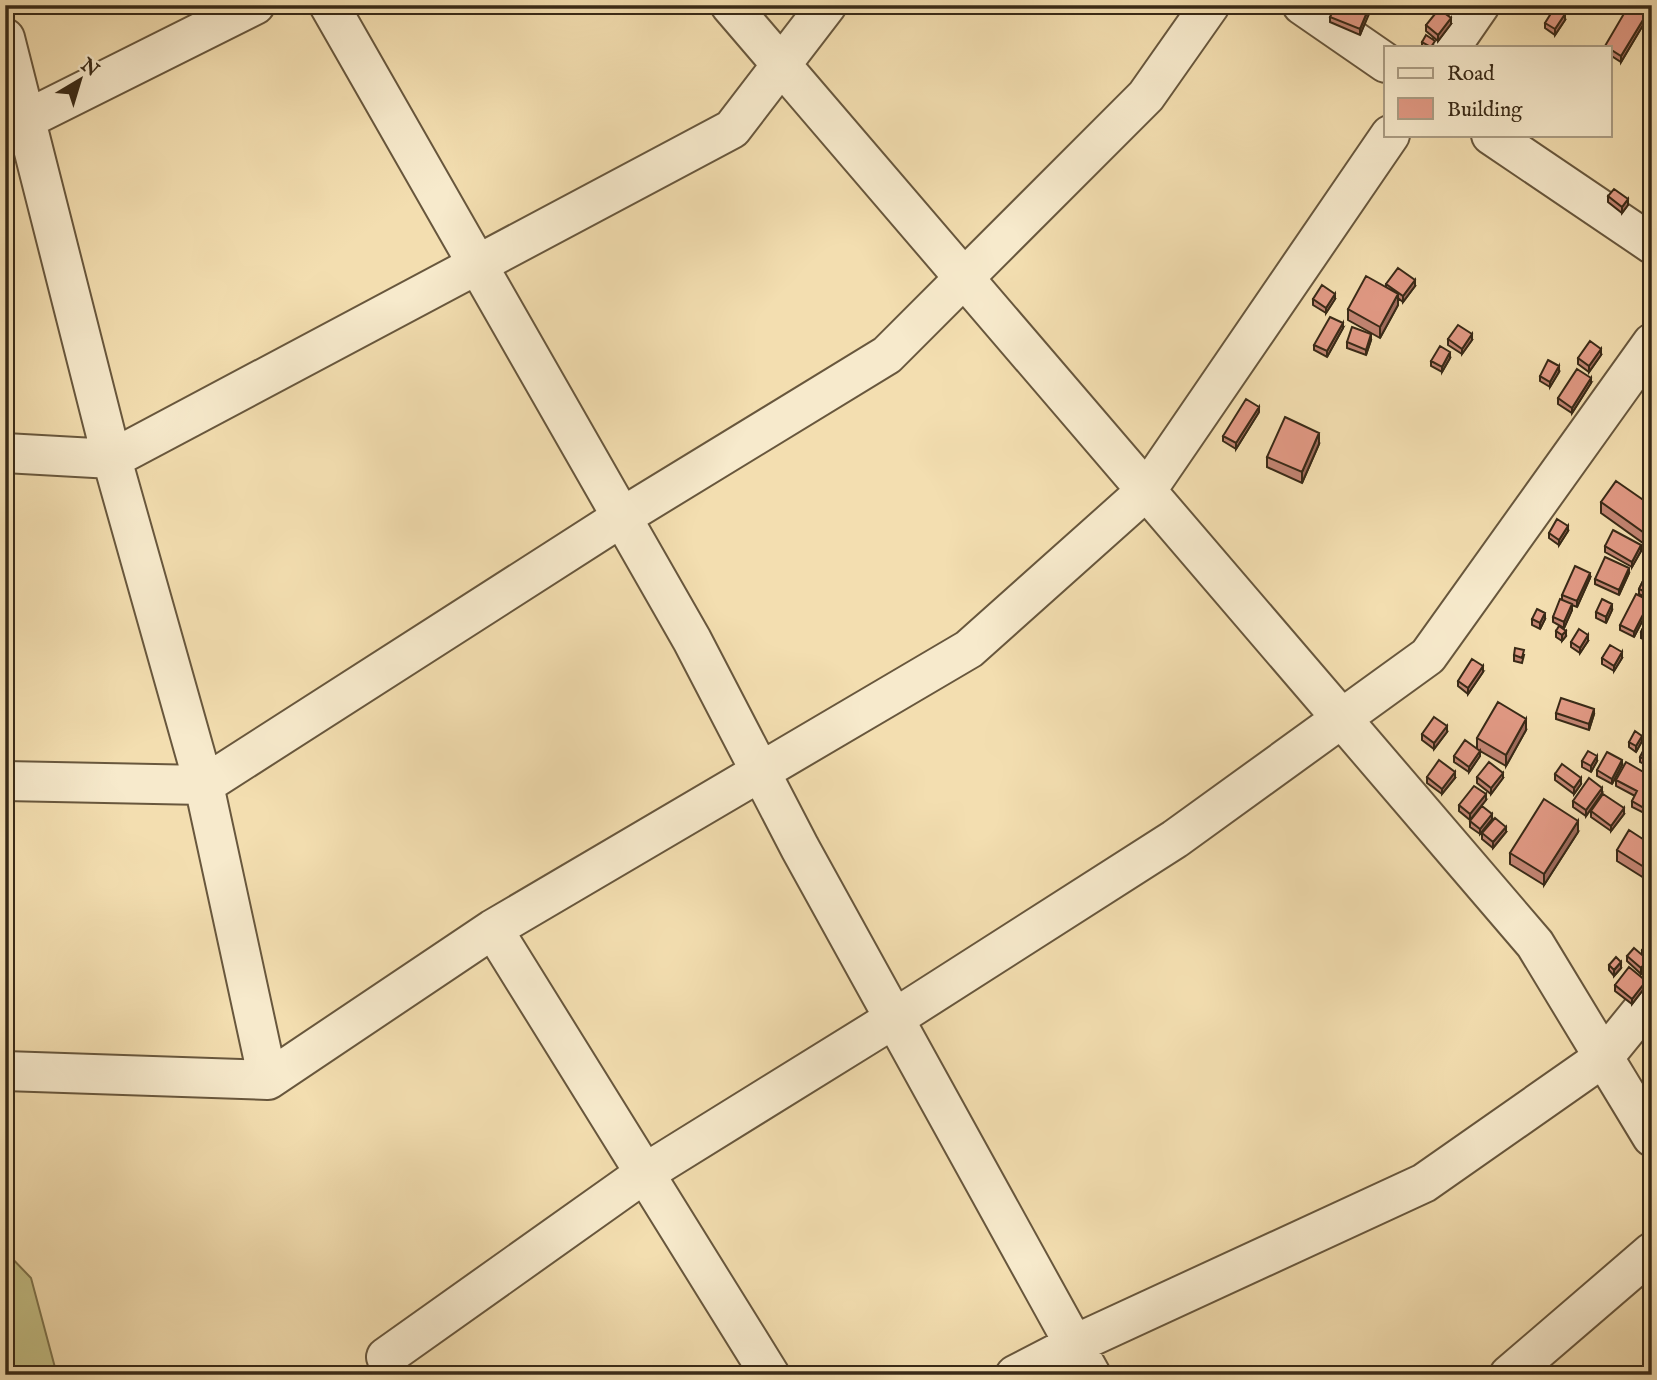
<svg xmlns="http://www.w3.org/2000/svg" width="1657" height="1380" font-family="'IM FELL English',serif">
<rect width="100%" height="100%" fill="#f3deb0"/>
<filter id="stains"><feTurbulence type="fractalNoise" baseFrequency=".00286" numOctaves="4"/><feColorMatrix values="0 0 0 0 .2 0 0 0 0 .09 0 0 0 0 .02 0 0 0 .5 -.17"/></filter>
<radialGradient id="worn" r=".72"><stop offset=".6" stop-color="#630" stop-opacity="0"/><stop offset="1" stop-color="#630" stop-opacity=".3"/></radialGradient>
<path fill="#c3bf86" stroke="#7e744e" stroke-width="2" d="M 5,1251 L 31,1278 L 57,1375 L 5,1375 Z"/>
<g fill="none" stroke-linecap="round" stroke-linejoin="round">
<defs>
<path id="minor" d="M 329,5 L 692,640 L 800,848 L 1091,1375
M 730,5 L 1535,944 L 1652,1137
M 1302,5 L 1386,63
M 5,38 L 112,459 L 204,785 L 268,1080
M 1451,47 L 1480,5
M 5,119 L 27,119 L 255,5
M 1491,135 L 1652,244
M 5,453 L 112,459 L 732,129 L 827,5
M 5,781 L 204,785 L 622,517 L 887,355 L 1146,96 L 1210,5
M 493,929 L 770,1375
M 5,1071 L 268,1080 L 493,929 L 969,649 L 1147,490 L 1390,135
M 386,1357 L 645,1173 L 895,1018 L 1175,839 L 1428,656 L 1652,343
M 1015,1375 L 1073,1345 L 1424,1183 L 1604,1057 L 1652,998
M 1509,1375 L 1652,1252"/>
</defs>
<use href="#minor" stroke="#68573d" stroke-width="42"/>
<use href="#minor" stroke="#f7eacc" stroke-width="38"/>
</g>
<path fill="#c28472" stroke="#392a17" stroke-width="2" d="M 1372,5 L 1360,35 L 1330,22 L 1330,17 Z
M 1565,20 L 1555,35 L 1545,28 L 1545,23 Z
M 1646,20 L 1621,62 L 1610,55 L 1610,47 L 1605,47 L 1605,46 Z
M 1451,24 L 1438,41 L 1426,31 L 1426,25 Z
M 1422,42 L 1435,46 L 1435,47 L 1422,47 Z
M 1652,70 L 1652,83 L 1648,81 L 1648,76 Z
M 1608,196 L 1628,205 L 1622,213 L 1608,202 Z
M 1386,284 L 1415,286 L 1403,302 L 1398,298 L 1398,305 L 1380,338 L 1348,320 L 1348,309 L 1386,288 Z
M 1313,299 L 1335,299 L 1326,313 L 1313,305 Z
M 1343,328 L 1327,357 L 1314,350 L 1314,345 Z
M 1448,339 L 1472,340 L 1462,354 L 1448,345 Z
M 1371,340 L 1366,355 L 1347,348 L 1347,342 Z
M 1601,355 L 1589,372 L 1578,364 L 1578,358 Z
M 1450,358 L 1442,372 L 1431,366 L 1431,361 Z
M 1559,372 L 1550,387 L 1540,381 L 1540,376 Z
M 1591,383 L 1572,413 L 1558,404 L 1558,398 Z
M 1259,412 L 1236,449 L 1223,441 L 1223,436 Z
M 1319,444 L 1302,483 L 1267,467 L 1267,457 Z
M 1652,498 L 1652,530 L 1643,543 L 1601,513 L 1601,502 L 1649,504 Z
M 1568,531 L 1559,545 L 1549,538 L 1549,533 Z
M 1605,546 L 1641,551 L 1632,567 L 1605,552 Z
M 1652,563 L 1652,601 L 1639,594 L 1639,589 Z
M 1629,573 L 1619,595 L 1595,584 L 1595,579 Z
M 1590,578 L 1577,607 L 1572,605 L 1572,610 L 1564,628 L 1553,622 L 1553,617 L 1562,599 L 1562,595 Z
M 1650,606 L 1634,637 L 1620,630 L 1620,625 Z
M 1612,610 L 1606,623 L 1596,618 L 1596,612 Z
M 1652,610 L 1652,643 L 1641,638 L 1641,632 Z
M 1532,619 L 1545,619 L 1540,629 L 1532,625 Z
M 1556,631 L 1566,636 L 1562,641 L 1556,637 Z
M 1588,641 L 1580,653 L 1571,647 L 1571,642 Z
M 1514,655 L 1524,655 L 1522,663 L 1514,661 Z
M 1602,658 L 1622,658 L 1614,671 L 1602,664 Z
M 1483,672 L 1468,694 L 1458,686 L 1458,681 Z
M 1556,713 L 1594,714 L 1589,730 L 1556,719 Z
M 1526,730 L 1506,766 L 1480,751 L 1480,756 L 1469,772 L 1454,762 L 1454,756 L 1477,749 L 1477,738 Z
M 1447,732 L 1434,749 L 1422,740 L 1422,734 Z
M 1652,738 L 1652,768 L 1640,762 L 1640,757 Z
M 1642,741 L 1636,752 L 1629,747 L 1629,742 Z
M 1582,761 L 1597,761 L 1591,772 L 1582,767 Z
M 1622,765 L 1612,784 L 1597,776 L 1597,770 Z
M 1555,774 L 1581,784 L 1574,794 L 1555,780 Z
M 1427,777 L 1455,778 L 1442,794 L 1427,783 Z
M 1477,777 L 1503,778 L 1491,794 L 1477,783 Z
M 1652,777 L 1652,799 L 1644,813 L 1632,807 L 1632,801 L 1635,796 L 1616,786 L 1616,780 Z
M 1602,793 L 1586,816 L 1573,807 L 1573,801 Z
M 1486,800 L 1470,820 L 1459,811 L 1459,805 Z
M 1591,811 L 1624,814 L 1611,831 L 1591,817 Z
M 1492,819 L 1480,834 L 1470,827 L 1470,821 Z
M 1506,832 L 1493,848 L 1482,839 L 1482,833 Z
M 1578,832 L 1544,885 L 1510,864 L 1510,853 Z
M 1652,845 L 1652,883 L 1617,861 L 1617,850 Z
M 1652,938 L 1652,963 L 1648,961 L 1648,965 L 1641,974 L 1627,961 L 1627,956 L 1642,955 L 1642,950 Z
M 1609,965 L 1621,968 L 1614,976 L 1609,970 Z
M 1615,985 L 1646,986 L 1632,1004 L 1615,991 Z"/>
<path fill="#9e6b5c" stroke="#392a17" stroke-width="2" d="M 1370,5 L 1372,5 L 1372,7 L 1360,35 L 1360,29 Z
M 1565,14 L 1565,20 L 1555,35 L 1555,29 Z
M 1646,15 L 1646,20 L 1621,62 L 1621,56 Z
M 1451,18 L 1451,24 L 1438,41 L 1438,35 Z
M 1628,199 L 1628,205 L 1622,213 L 1622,207 Z
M 1415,280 L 1415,286 L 1403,302 L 1403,296 Z
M 1335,294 L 1335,299 L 1326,313 L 1326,308 Z
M 1398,294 L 1398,305 L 1380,338 L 1380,327 Z
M 1343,323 L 1343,328 L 1327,357 L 1327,351 Z
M 1371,334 L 1371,340 L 1366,355 L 1366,350 Z
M 1472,334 L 1472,340 L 1462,354 L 1462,349 Z
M 1601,349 L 1601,355 L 1589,372 L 1589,366 Z
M 1450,352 L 1450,358 L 1442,372 L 1442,367 Z
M 1559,366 L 1559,372 L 1550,387 L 1550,382 Z
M 1591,378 L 1591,383 L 1572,413 L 1572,408 Z
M 1259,407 L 1259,412 L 1236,449 L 1236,443 Z
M 1319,433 L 1319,444 L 1302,483 L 1302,472 Z
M 1652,519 L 1652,530 L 1643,543 L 1643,532 Z
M 1568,526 L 1568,531 L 1559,545 L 1559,540 Z
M 1641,545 L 1641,551 L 1632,567 L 1632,562 Z
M 1629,568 L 1629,573 L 1619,595 L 1619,590 Z
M 1590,573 L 1590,578 L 1577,607 L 1577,601 Z
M 1650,601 L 1650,606 L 1634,637 L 1634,632 Z
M 1572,604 L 1572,610 L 1564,628 L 1564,622 Z
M 1612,604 L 1612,610 L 1606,623 L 1606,617 Z
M 1545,613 L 1545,619 L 1540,629 L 1540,623 Z
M 1566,631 L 1566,636 L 1562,641 L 1562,635 Z
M 1588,635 L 1588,641 L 1580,653 L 1580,648 Z
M 1622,652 L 1622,658 L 1614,671 L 1614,666 Z
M 1483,666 L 1483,672 L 1468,694 L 1468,688 Z
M 1594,709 L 1594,714 L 1589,730 L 1589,724 Z
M 1526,719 L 1526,730 L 1506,766 L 1506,755 Z
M 1447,726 L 1447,732 L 1434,749 L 1434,743 Z
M 1642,736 L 1642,741 L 1636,752 L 1636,746 Z
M 1480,751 L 1480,756 L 1469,772 L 1469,767 Z
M 1597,756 L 1597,761 L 1591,772 L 1591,766 Z
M 1622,760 L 1622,765 L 1612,784 L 1612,779 Z
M 1455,772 L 1455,778 L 1442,794 L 1442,789 Z
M 1503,773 L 1503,778 L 1491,794 L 1491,788 Z
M 1581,778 L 1581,784 L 1574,794 L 1574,788 Z
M 1602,788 L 1602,793 L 1586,816 L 1586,810 Z
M 1652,793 L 1652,799 L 1644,813 L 1644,808 Z
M 1486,794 L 1486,800 L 1470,820 L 1470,814 Z
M 1624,808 L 1624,814 L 1611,831 L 1611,826 Z
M 1492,814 L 1492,819 L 1480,834 L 1480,829 Z
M 1578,821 L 1578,832 L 1544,885 L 1544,874 Z
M 1506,827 L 1506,832 L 1493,848 L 1493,842 Z
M 1648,960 L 1648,965 L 1641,974 L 1641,968 Z
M 1621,962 L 1621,968 L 1614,976 L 1614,970 Z
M 1646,981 L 1646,986 L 1632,1004 L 1632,999 Z"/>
<path fill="#e19984" stroke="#392a17" stroke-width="2" d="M 1336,5 L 1370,5 L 1360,29 L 1330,17 Z
M 1629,5 L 1646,15 L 1621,56 L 1610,49 L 1610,47 L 1605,46 Z
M 1555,7 L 1565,14 L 1555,29 L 1545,23 Z
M 1439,9 L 1451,18 L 1438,35 L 1426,25 Z
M 1426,35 L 1435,41 L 1431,47 L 1422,42 Z
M 1614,189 L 1628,199 L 1622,207 L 1608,196 Z
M 1398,268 L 1415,280 L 1403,296 L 1386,284 Z
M 1366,276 L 1398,294 L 1380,327 L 1348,309 Z
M 1322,285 L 1335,294 L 1326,308 L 1313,299 Z
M 1330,317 L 1343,323 L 1327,351 L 1314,345 Z
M 1458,325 L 1472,334 L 1462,349 L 1448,339 Z
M 1352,327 L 1371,334 L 1366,350 L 1347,342 Z
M 1590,341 L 1601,349 L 1589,366 L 1578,358 Z
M 1440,346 L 1450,352 L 1442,367 L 1431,361 Z
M 1548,360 L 1559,366 L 1550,382 L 1540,376 Z
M 1577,369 L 1591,378 L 1572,408 L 1558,398 Z
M 1246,399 L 1259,407 L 1236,443 L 1223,436 Z
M 1285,417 L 1319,433 L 1302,472 L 1267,457 Z
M 1616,481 L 1652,506 L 1652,519 L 1643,532 L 1601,502 Z
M 1557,519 L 1568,526 L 1559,540 L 1549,533 Z
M 1613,530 L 1641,545 L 1632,562 L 1605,546 Z
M 1605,557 L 1629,568 L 1619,590 L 1595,579 Z
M 1652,563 L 1652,595 L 1639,589 Z
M 1575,566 L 1590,573 L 1577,601 L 1562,595 Z
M 1636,594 L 1650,601 L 1634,632 L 1620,625 Z
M 1560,599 L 1572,604 L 1564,622 L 1553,617 Z
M 1602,599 L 1612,604 L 1606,617 L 1596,612 Z
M 1537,609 L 1545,613 L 1540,623 L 1532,619 Z
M 1652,610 L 1652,637 L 1641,632 Z
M 1559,626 L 1566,631 L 1562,635 L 1556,631 Z
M 1579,629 L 1588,635 L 1580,648 L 1571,642 Z
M 1610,645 L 1622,652 L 1614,666 L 1602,658 Z
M 1515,648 L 1524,650 L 1522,658 L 1514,655 Z
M 1472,659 L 1483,666 L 1468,688 L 1458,681 Z
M 1561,698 L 1594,709 L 1589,724 L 1556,713 Z
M 1498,702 L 1526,719 L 1506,755 L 1477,738 Z
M 1434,717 L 1447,726 L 1434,743 L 1422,734 Z
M 1635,731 L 1642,736 L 1636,746 L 1629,742 Z
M 1650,737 L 1652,738 L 1652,763 L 1640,757 Z
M 1465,740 L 1480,751 L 1469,767 L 1454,756 Z
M 1588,751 L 1597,756 L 1591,766 L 1582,761 Z
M 1607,752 L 1622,760 L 1612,779 L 1597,770 Z
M 1439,760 L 1455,772 L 1442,789 L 1427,777 Z
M 1489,762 L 1503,773 L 1491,788 L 1477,777 Z
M 1626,762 L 1652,777 L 1652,793 L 1644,808 L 1632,801 L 1637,791 L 1616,780 Z
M 1562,764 L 1581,778 L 1574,788 L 1555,774 Z
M 1589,778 L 1602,788 L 1586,810 L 1573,801 Z
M 1474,786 L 1486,794 L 1470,814 L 1459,805 Z
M 1603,794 L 1624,808 L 1611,826 L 1591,811 Z
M 1544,799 L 1578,821 L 1544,874 L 1510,853 Z
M 1482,806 L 1492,814 L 1480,829 L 1470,821 Z
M 1495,818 L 1506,827 L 1493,842 L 1482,833 Z
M 1629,830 L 1652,845 L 1652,872 L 1617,850 Z
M 1652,938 L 1652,958 L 1642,950 Z
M 1634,948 L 1648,960 L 1641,968 L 1627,956 Z
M 1616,957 L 1621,962 L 1614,970 L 1609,965 Z
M 1629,967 L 1646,981 L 1632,999 L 1615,985 Z"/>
<rect width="1657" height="1380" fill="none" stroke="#f3deb0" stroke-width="28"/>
<rect x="7" y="7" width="1643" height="1366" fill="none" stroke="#392a17" stroke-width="3.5"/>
<rect x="14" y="14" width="1629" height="1352" fill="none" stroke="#392a17" stroke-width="2"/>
<rect x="1384" y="46" width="228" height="91" fill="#f7eacc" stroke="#ab9d84" stroke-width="2"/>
<rect x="1398" y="68" width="35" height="10" fill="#f7eacc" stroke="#ab9d84" stroke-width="2"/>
<text x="1447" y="80" font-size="21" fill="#392a17">Road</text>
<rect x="1398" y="98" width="35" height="21" fill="#e19984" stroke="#ab9d84" stroke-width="2"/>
<text x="1447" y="116" font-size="21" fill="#392a17">Building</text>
<g transform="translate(80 80) rotate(38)" stroke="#f7eacc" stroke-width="5" paint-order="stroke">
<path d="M0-5L12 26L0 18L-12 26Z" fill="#392a17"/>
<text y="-10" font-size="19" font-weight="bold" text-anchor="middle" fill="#392a17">N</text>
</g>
<rect width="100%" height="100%" filter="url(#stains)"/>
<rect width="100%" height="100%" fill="url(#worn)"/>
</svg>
